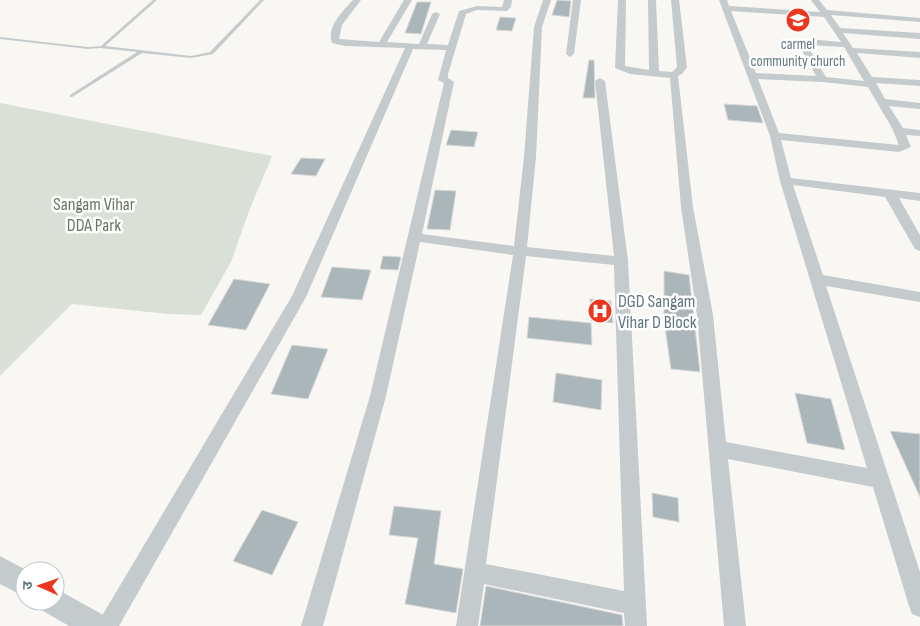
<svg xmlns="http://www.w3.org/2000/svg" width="920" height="626" font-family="'Sofia Sans Condensed','Noto Sans Devanagari',sans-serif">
<rect width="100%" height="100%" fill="#f8f7f4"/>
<path fill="#dae0d5" d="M 0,103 L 272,156 L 249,211 L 231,262 L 201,315 L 168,314 L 72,304 L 0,376 Z"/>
<path fill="#abb6ba" stroke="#d9d9d7" d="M 557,0 L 571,1 L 569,17 L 552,15 Z
M 417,2 L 431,2 L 421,34 L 405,33 Z
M 500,17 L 516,18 L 512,31 L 496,30 Z
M 589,60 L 594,60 L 595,98 L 583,98 Z
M 724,104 L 757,106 L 763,123 L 728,120 Z
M 451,130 L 478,132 L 474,147 L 446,145 Z
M 301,158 L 325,159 L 316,176 L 291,174 Z
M 435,190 L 456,191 L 450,230 L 427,229 Z
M 383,256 L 401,257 L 398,270 L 380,269 Z
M 332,267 L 371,270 L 362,300 L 321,297 Z
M 664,271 L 689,275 L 700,372 L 671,369 L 664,320 Z
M 234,279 L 270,284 L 246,330 L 208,325 Z
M 590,299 L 611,301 L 613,323 L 591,321 Z
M 529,317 L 591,323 L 592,345 L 527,338 Z
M 292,345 L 328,349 L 308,399 L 271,394 Z
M 556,373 L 602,380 L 601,410 L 553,402 Z
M 795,393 L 831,399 L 845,450 L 807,443 Z
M 890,431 L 920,434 L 920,497 Z
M 652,493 L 678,498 L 679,522 L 653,517 Z
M 394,506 L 441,511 L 434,564 L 463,569 L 456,613 L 405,604 L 418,538 L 389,535 Z
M 262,510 L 298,522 L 272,575 L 233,561 Z
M 486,586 L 622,615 L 623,626 L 480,626 Z"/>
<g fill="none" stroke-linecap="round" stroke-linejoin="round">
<path fill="#c5cacc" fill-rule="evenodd" d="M 153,0 L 157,0 L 105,46 L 191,56 L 210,52 L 260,0 L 264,0 L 213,54 L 191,58 L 142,53 L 72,97 L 70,97 L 70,95 L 137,52 L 100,48 L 88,49 L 0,39 L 0,37 L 88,47 L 101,46 Z"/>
<path fill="#c5cacc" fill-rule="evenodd" d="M 353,0 L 361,0 L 342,25 L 339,39 L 379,42 L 404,0 L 412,0 L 387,42 L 419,44 L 432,14 L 436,12 L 440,14 L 427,44 L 448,45 L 459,11 L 477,6 L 502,7 L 504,0 L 512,0 L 511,7 L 507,11 L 477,10 L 466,14 L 448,74 L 448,78 L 454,82 L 422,234 L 514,246 L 524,157 L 534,27 L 543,0 L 551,0 L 542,27 L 536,157 L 527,247 L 614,256 L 595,81 L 600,78 L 605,81 L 628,261 L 647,626 L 625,626 L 624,613 L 484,584 L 478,626 L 456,626 L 513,255 L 420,242 L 386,396 L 323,626 L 301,626 L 370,396 L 444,83 L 438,80 L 446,50 L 413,49 L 306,297 L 119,626 L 96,626 L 292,296 L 405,48 L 345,46 L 332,43 C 326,27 343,11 353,0 ZM 526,256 L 614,265 L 624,591 L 486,564 Z
M 573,0 L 581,0 L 574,54 L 570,57 L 566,54 Z
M 618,0 L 626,0 L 625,66 L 649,70 L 648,0 L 656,0 L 659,71 L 672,72 L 677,67 L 671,0 L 679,0 L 687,67 L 682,74 L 678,76 L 693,207 L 713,315 L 726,442 L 867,468 L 780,181 L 770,136 L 719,0 L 727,0 L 729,6 L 820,12 L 811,0 L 819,0 L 827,10 L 920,18 L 920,22 L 831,15 L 840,28 L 920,33 L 920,39 L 843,33 L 853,48 L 920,52 L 920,58 L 857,53 L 872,77 L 920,80 L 920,86 L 876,83 L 885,99 L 920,103 L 920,109 L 889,106 L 903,128 L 920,130 L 920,136 L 906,135 L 911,147 L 899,152 L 781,140 L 791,178 L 920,193 L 920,201 L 899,198 L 920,235 L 920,251 L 915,249 L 885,197 L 793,185 L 823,275 L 920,292 L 920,302 L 826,286 L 920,572 L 920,617 L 912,614 L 909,606 L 873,487 L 728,459 L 746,626 L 724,626 L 697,315 L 681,207 L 670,78 L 630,74 L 615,68 ZM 731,11 L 824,17 L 841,42 L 808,39 L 801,41 L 799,45 L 816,76 L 756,73 ZM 807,45 L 844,47 L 864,81 L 826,77 ZM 758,79 L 823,82 L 868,87 L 892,128 L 899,145 L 779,133 Z"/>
<path fill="#c5cacc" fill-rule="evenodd" d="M 0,556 L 28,571 L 25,571 L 25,597 L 0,584 Z
M 55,588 L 105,616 L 109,626 L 69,626 L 43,611 L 39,601 L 55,601 Z"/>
</g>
<defs>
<symbol id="school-disc" viewBox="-11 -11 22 22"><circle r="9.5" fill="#ed361f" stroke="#fff"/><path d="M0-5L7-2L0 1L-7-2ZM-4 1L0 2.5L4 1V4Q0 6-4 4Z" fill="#fff"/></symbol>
<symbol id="hospital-disc" viewBox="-11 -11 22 22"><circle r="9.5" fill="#ed361f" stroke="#fff"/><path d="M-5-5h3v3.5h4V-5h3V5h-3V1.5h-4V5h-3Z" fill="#fff"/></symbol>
</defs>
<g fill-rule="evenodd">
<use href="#school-disc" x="784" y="6" width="28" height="28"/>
<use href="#hospital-disc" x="586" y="297" width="28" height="28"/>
</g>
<g text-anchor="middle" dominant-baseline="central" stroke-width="5" stroke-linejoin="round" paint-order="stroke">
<g font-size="15" fill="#617781" stroke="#fff">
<text x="798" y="44">carmel<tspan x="798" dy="17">community church</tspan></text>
</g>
<g font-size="18" fill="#677960" stroke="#fff">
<text x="94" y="204">Sangam Vihar<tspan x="94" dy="21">DDA Park</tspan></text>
</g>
<g font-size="18" fill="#617781" stroke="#fff" text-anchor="start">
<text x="618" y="301">DGD Sangam<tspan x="618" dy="21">Vihar D Block</tspan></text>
</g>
</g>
<g transform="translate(40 586) rotate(272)"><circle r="24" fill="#ffffff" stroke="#c0c9cd"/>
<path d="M0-4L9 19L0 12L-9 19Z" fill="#ed361f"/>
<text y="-8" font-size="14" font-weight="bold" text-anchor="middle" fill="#617781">उ</text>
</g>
</svg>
